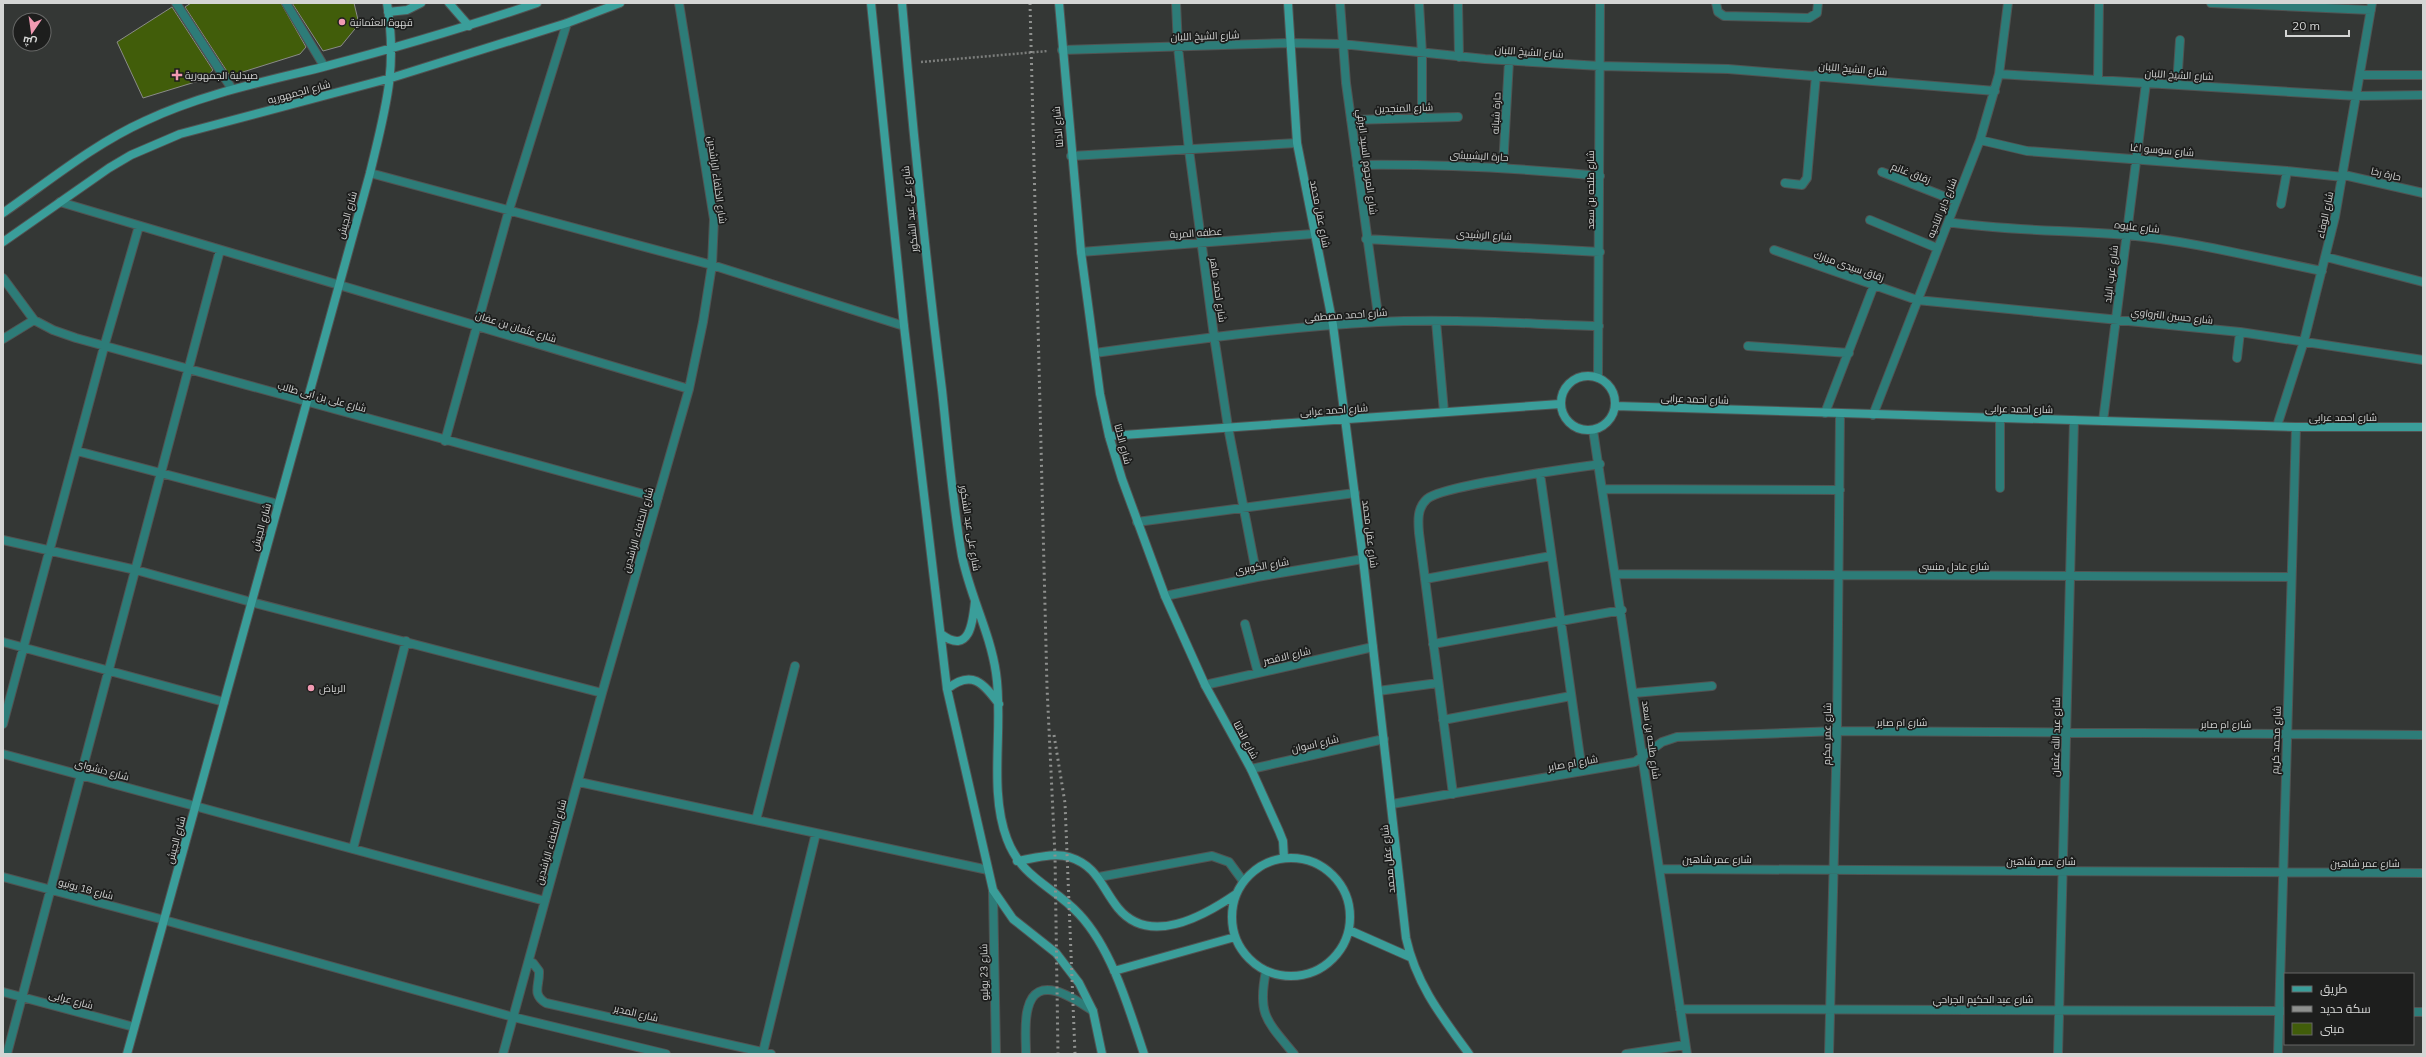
<svg xmlns="http://www.w3.org/2000/svg" width="2426" height="1057" font-family="Mulish,Cairo,sans-serif">
<rect width="100%" height="100%" fill="#343735"/>
<path fill="#415d0a" stroke="#8a8b88" d="M 191,3 L 281,3 L 306,47 L 300,54 L 230,76 L 185,7 Z
M 292,3 L 354,3 L 359,24 L 341,46 L 323,51 Z
M 172,7 L 213,70 L 205,79 L 143,98 L 117,42 Z"/>
<g fill="none" stroke-linecap="round" stroke-linejoin="round">
<defs>
<path id="lane" d="M 2000,418 L 2000,488
M 1099,877 L 1212,856 L 1229,862 L 1243,881
M 164,920 L 513,1017
M 1266,971 C 1257,1015 1267,1021 1294,1054"/>
<path id="street" d="M 176,3 L 232,89
M 286,3 L 324,66
M 1176,3 L 1178,47 L 1189,150 L 1214,336 L 1228,427 L 1257,577
M 1340,3 L 1346,83 L 1379,322
M 1419,3 L 1422,54 L 1422,118
M 1458,3 L 1459,57
M 1716,3 L 1718,12 L 1724,16 L 1809,18 L 1817,13 L 1818,3
M 2211,3 L 2371,10
M 1062,50 L 1290,43 L 1342,44 L 1485,59 L 1600,66 L 1728,69 L 1995,91
M 1999,74 L 2357,96 L 2423,95
M 2360,75 L 2423,75
M 2098,80 L 2099,3
M 2177,85 L 2180,40
M 1351,120 L 1458,117
M 1980,140 L 2027,151 L 2287,171 L 2343,177
M 1071,156 L 1297,143
M 1357,165 C 1439,164 1519,168 1600,176
M 1503,167 L 1509,61
M 1882,172 L 1956,201
M 370,173 L 712,265 L 904,326
M 2344,175 L 2423,193
M 1785,183 L 1802,185 L 1807,178 L 1816,75
M 60,202 L 689,389
M 2281,204 L 2287,171
M 1870,220 L 1937,248
M 1948,222 C 2007,231 2066,230 2126,235 C 2192,241 2257,258 2322,271
M 1366,239 L 1600,252
M 1774,250 L 1917,300 L 2240,332 L 2423,360
M 1081,252 L 1313,234
M 2326,257 L 2423,282
M 3,278 L 34,320 L 53,330 L 76,338 L 658,498
M 1436,321 L 1444,412
M 3,339 L 34,320
M 1748,346 L 1849,353
M 1095,353 C 1189,340 1283,327 1378,322 C 1452,318 1526,324 1599,326
M 2237,358 L 2240,332
M 1598,378 L 1600,3
M 1825,413 L 1874,285
M 1873,415 L 1980,140 L 1999,74 L 2008,3
M 2103,421 L 2146,83
M 2277,426 L 2304,341 L 2335,217 L 2372,3
M 1593,430 L 1687,1054
M 445,441 L 509,210 L 567,23
M 77,451 L 278,504
M 1540,474 L 1582,771
M 1604,489 L 1840,490
M 1137,522 L 1355,493
M 3,540 L 136,570 L 251,602 L 602,693
M 1617,574 L 2291,577
M 1425,579 L 1551,556
M 1165,596 L 1257,577 L 1363,559
M 1245,624 L 1258,673
M 3,642 L 224,702
M 1433,644 L 1622,610
M 1205,685 L 1373,647
M 1378,691 L 1438,683
M 1634,693 L 1712,686
M 1443,720 L 1571,696
M 3,724 L 104,347 L 139,226
M 3,754 L 545,901
M 1251,769 L 1384,739
M 579,782 L 988,870
M 1453,794 L 1419,533 C 1418,521 1417,508 1427,499 C 1443,485 1570,469 1600,464
M 1392,804 L 1635,762 L 1662,742 L 1677,737 L 1837,731 L 2423,735
M 756,820 L 795,666
M 353,849 L 406,641
M 1660,869 L 2423,873
M 3,877 L 164,920
M 993,890 L 996,1054
M 529,961 L 533,963 L 539,971 C 540,985 531,994 546,1003 L 771,1054
M 3,992 L 134,1027
M 1680,1009 L 2285,1011
M 2413,1012 L 2423,1012
M 513,1017 L 666,1054
M 763,1052 L 816,833
M 7,1054 L 220,250
M 503,1054 L 602,693 L 689,389 L 703,322 L 712,265 L 714,219 L 679,3
M 1026,1054 C 1026,1040 1024,1021 1028,1008 C 1037,972 1075,999 1093,1011
M 1626,1054 L 1685,1045
M 1829,1054 L 1837,731 L 1840,414
M 2058,1054 L 2074,420
M 2278,1054 L 2296,427"/>
<path id="secondary" d="M 449,3 L 469,26
M 871,3 L 904,326 L 947,689 L 993,890 L 1013,919 L 1056,953 L 1079,983 L 1093,1011 L 1102,1054
M 902,3 C 913,132 926,261 942,390 C 948,445 952,501 962,556 C 970,596 990,632 996,673 C 1004,726 988,789 1007,839 C 1022,879 1052,885 1079,914 C 1112,949 1129,1009 1144,1054
M 1059,3 L 1081,252 L 1100,394 L 1109,436 L 1122,479 L 1165,596 L 1205,685 L 1251,769 L 1279,831 L 1283,841 L 1284,858
M 1288,3 L 1297,143 L 1333,325 L 1363,559 L 1406,938 C 1416,984 1442,1017 1469,1054
M 388,12 L 407,10 L 421,3
M 3,213 C 49,181 94,144 145,121 C 202,94 263,82 323,67 C 395,48 467,27 537,3
M 3,242 L 109,168 L 131,155 L 180,134 L 391,78 L 567,23 L 620,3
M1561 403a27 27 0 1 1 54 0a27 27 0 1 1-54 0Z
M 1615,406 L 2296,427 L 2423,427
M 1109,436 L 1560,404
M 941,634 C 970,656 973,621 975,601
M 947,689 C 972,669 983,683 999,704
M1232 917a59 59 0 1 1 118 0a59 59 0 1 1-118 0Z
M 1017,861 C 1032,859 1054,852 1069,857 C 1098,866 1101,887 1118,908 C 1150,947 1204,916 1236,894
M 1349,930 L 1410,957
M 1114,971 L 1235,937
M 127,1054 L 370,173 C 385,110 398,69 387,3"/>
</defs>
<use href="#lane" stroke="#515352" stroke-width="10"/>
<use href="#street" stroke="#515352" stroke-width="10"/>
<use href="#secondary" stroke="#515352" stroke-width="10"/>
<path stroke="#7c7e7c" stroke-width="2.5" stroke-dasharray="2 2" stroke-linecap="butt" d="M 921,62 L 1048,51"/>
<use href="#lane" stroke="#2d7c78" stroke-width="8"/>
<use href="#street" stroke="#2d7c78" stroke-width="8"/>
<use href="#secondary" stroke="#3a9e9a" stroke-width="8"/>
<path stroke="#8e908e" stroke-width="3" stroke-dasharray="2 4" stroke-linecap="butt" d="M 1030,3 L 1047,687 L 1055,856 L 1058,1054
M 1054,735 L 1065,803 L 1075,1054"/>
</g>
<g fill="#f19ab2" stroke="#1d1e1d" stroke-width="1.5">
<circle cx="342" cy="22" r="4"/>
<path d="M175 69h4v4h4v4h-4v4h-4v-4h-4v-4h4z"/>
<circle cx="311" cy="688" r="4"/>
</g>
<g text-anchor="middle" dominant-baseline="central" stroke-width="3.5" stroke-linejoin="round" paint-order="stroke">
<g font-size="10" fill="#d4d5d4" stroke="#1d1e1d" text-anchor="start">
<text x="350" y="22">قهوة العثمانية</text>
<text x="185" y="75">صيدلية الجمهورية</text>
<text x="319" y="688">الرياض</text>
</g>
<g font-size="10" fill="#d4d5d4" stroke="#1d1e1d">
<text transform="translate(1205 36) rotate(-2)">شارع الشيخ اللبان</text>
<text transform="translate(1529 52) rotate(4)">شارع الشيخ اللبان</text>
<text transform="translate(1853 69) rotate(5)">شارع الشيخ اللبان</text>
<text transform="translate(2179 75) rotate(3)">شارع الشيخ اللبان</text>
<text transform="translate(299 92) rotate(-15)">شارع الجمهوريه</text>
<text transform="translate(1404 108) rotate(-2)">شارع المنجدين</text>
<text transform="translate(1496 113) rotate(-87)">حارة شبانه</text>
<text transform="translate(1058 127) rotate(-95)">شارع الدلتا</text>
<text transform="translate(2162 150) rotate(5)">شارع سوسو اغا</text>
<text transform="translate(1479 156) rotate(3)">حارة البشبيشى</text>
<text transform="translate(1367 162) rotate(83)">شارع المرحوم السيد البرقي</text>
<text transform="translate(1911 173) rotate(21)">زقاق غانم</text>
<text transform="translate(2386 174) rotate(13)">حارة رخا</text>
<text transform="translate(717 180) rotate(82)">شارع الخلفاء الراشدين</text>
<text transform="translate(1590 190) rotate(-90)">شارع طلحه بن سعد</text>
<text transform="translate(1942 208) rotate(-68)">شارع داير الناحيه</text>
<text transform="translate(910 209) rotate(-96)">شارع على عبد الشكور</text>
<text transform="translate(1320 214) rotate(79)">شارع عقل محمد</text>
<text transform="translate(347 215) rotate(-74)">شارع الجيش</text>
<text transform="translate(2325 215) rotate(-78)">شارع الوفاء</text>
<text transform="translate(2137 227) rotate(6)">شارع عليوه</text>
<text transform="translate(1196 233) rotate(-4)">عطفه المرية</text>
<text transform="translate(1484 235) rotate(3)">شارع الرشيدى</text>
<text transform="translate(1849 266) rotate(19)">زقاق سيدى مبارك</text>
<text transform="translate(2111 274) rotate(-83)">شارع غرب البلد</text>
<text transform="translate(1218 290) rotate(82)">شارع احمد ماهر</text>
<text transform="translate(1346 315) rotate(-4)">شارع احمد مصطفى</text>
<text transform="translate(2172 316) rotate(6)">شارع حسين الترواوي</text>
<text transform="translate(516 327) rotate(17)">شارع عثمان بن عفان</text>
<text transform="translate(322 397) rotate(15)">شارع على بن ابى طالب</text>
<text transform="translate(1695 399) rotate(2)">شارع احمد عرابى</text>
<text transform="translate(2019 409) rotate(1)">شارع احمد عرابى</text>
<text transform="translate(1334 410) rotate(-4)">شارع احمد عرابى</text>
<text x="2343" y="417">شارع احمد عرابى</text>
<text transform="translate(1123 444) rotate(75)">شارع الدلتا</text>
<text transform="translate(261 527) rotate(-74)">شارع الجيش</text>
<text transform="translate(970 528) rotate(81)">شارع على عبد الشكور</text>
<text transform="translate(638 530) rotate(-74)">شارع الخلفاء الراشدين</text>
<text transform="translate(1370 534) rotate(83)">شارع عقل محمد</text>
<text transform="translate(1262 566) rotate(-10)">شارع الكوبرى</text>
<text x="1954" y="566">شارع عادل منسى</text>
<text transform="translate(1287 656) rotate(-13)">شارع الاقصر</text>
<text x="1902" y="722">شارع ام صابر</text>
<text x="2226" y="724">شارع ام صابر</text>
<text transform="translate(1827 734) rotate(-89)">شارع عمر مكرم</text>
<text transform="translate(2056 737) rotate(-89)">شارع عبد الله عثمان</text>
<text transform="translate(1246 740) rotate(62)">شارع الدلتا</text>
<text transform="translate(1651 740) rotate(82)">شارع طلحه بن سعد</text>
<text transform="translate(2276 740) rotate(-88)">شارع محمد كريم</text>
<text transform="translate(1315 744) rotate(-13)">شارع اسوان</text>
<text transform="translate(1573 763) rotate(-10)">شارع ام صابر</text>
<text transform="translate(102 770) rotate(15)">شارع دنشواى</text>
<text transform="translate(176 840) rotate(-75)">شارع الجيش</text>
<text transform="translate(551 842) rotate(-74)">شارع الخلفاء الراشدين</text>
<text transform="translate(1388 859) rotate(-96)">شارع عقل محمد</text>
<text x="1717" y="859">شارع عمر شاهين</text>
<text x="2041" y="861">شارع عمر شاهين</text>
<text x="2365" y="863">شارع عمر شاهين</text>
<text transform="translate(86 889) rotate(15)">شارع 18 يونيو</text>
<text transform="translate(984 972) rotate(-91)">شارع 23 يوليو</text>
<text x="1983" y="999">شارع عبد الحكيم الجراحي</text>
<text transform="translate(71 1000) rotate(15)">شارع عرابى</text>
<text transform="translate(636 1013) rotate(13)">شارع المدير</text>
</g>
</g>
<rect width="2426" height="1057" fill="none" stroke="#d4d5d4" stroke-width="8"/>
<rect x="2284" y="973" width="130" height="72" fill="#1d1e1d" stroke="#666766"/>
<rect x="2292" y="986" width="20" height="6" fill="#3a9e9a" stroke="#666766"/>
<text x="2320" y="993" font-size="12" fill="#d4d5d4">طريق</text>
<rect x="2292" y="1006" width="20" height="6" fill="#8e908e" stroke="#666766"/>
<text x="2320" y="1013" font-size="12" fill="#d4d5d4">سكة حديد</text>
<rect x="2292" y="1023" width="20" height="12" fill="#415d0a" stroke="#666766"/>
<text x="2320" y="1033" font-size="12" fill="#d4d5d4">مبنى</text>
<g transform="translate(32 32) rotate(193)"><circle r="19" fill="#1d1e1d" stroke="#666766"/>
<path d="M0-3L7 15L0 10L-7 15Z" fill="#f19ab2"/>
<text y="-6" font-size="11" font-weight="bold" text-anchor="middle" fill="#d4d5d4">ش</text>
</g>
<path d="M2286 30v6h63v-6" fill="none" stroke="#d4d5d4" stroke-width="2"/>
<text x="2292" y="30" font-size="12" fill="#d4d5d4" stroke="#1d1e1d" stroke-width="3" paint-order="stroke">20 m</text>
</svg>
